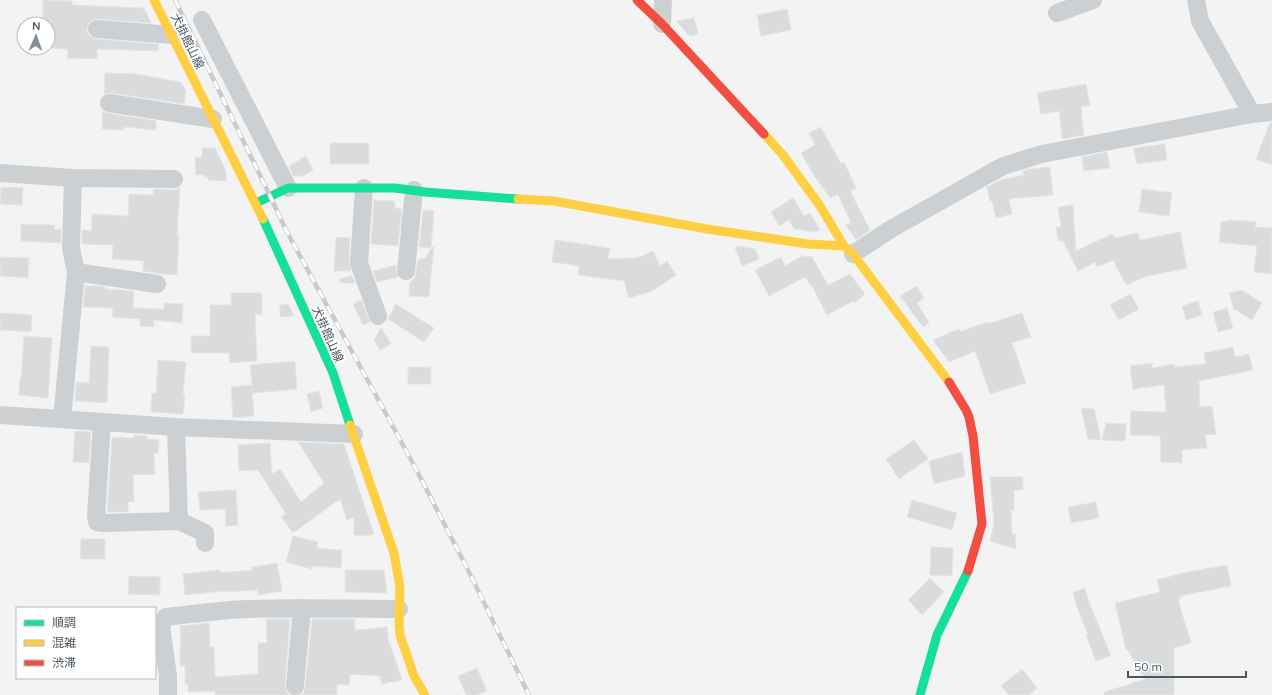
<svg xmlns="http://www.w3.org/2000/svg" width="1272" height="695" font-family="Mulish,'Noto Sans JP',sans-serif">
<rect width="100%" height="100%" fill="#f3f3f3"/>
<path fill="#d9dbdc" stroke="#e5e5e6" d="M 43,0 L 72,1 L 72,5 L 144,8 L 151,23 L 97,19 L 92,20 L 89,23 L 87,28 L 87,33 L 91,37 L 96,39 L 159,44 L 158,51 L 97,49 L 97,59 L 67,58 L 68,49 L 48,48 L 48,21 L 43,21 Z
M 787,9 L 791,30 L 761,36 L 757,15 Z
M 694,18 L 698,34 L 690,36 L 676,21 Z
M 105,73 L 136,74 L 181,82 L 186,91 L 184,104 L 111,93 L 104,94 Z
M 1086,84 L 1090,105 L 1081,107 L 1084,135 L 1062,139 L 1059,111 L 1041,114 L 1037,93 Z
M 102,111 L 107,113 L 156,121 L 156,130 L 124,127 L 124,130 L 102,129 Z
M 1270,123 L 1272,123 L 1272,165 L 1256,159 Z
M 821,127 L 841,164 L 844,162 L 856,188 L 850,191 L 870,230 L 856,240 L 846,225 L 851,223 L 838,194 L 830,198 L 813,174 L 801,153 L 815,145 L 809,133 Z
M 330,143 L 369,143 L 369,164 L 330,164 Z
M 1165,144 L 1167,160 L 1137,164 L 1134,148 Z
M 202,148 L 215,148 L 226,171 L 226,181 L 208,180 L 208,177 L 204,177 L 204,175 L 196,175 L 195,157 L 202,157 Z
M 1107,152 L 1110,168 L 1084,171 L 1082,157 Z
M 306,156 L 313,170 L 303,176 L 293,176 L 289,166 Z
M 1050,167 L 1053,195 L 1009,199 L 1012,214 L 996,218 L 992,201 L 990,201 L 987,187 L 1000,180 L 1024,175 L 1023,171 L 1030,169 Z
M 1,187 L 23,188 L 22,205 L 0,204 Z
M 180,188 L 177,235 L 179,235 L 177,275 L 160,274 L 143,271 L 144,261 L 112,259 L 113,245 L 82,244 L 82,230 L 91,231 L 92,214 L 128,216 L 129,194 L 153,195 L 153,189 L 174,190 Z
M 1142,189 L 1172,193 L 1169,216 L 1139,212 Z
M 793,198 L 804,216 L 810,213 L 820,230 L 815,232 L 794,229 L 789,220 L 779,226 L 771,212 Z
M 374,200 L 395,201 L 395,208 L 402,209 L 398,246 L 371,244 Z
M 1073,205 L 1076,251 L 1112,234 L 1114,238 L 1138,233 L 1140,240 L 1180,232 L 1187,268 L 1144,277 L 1126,285 L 1113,260 L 1097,267 L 1095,262 L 1078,271 L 1063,241 L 1058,241 L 1056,227 L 1061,227 L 1058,207 Z
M 423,210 L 434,211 L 431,248 L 419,247 Z
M 1231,220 L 1256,222 L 1255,227 L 1272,228 L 1272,274 L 1254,272 L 1257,246 L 1219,242 L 1221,222 Z
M 21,224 L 55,225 L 54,229 L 61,229 L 61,243 L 21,241 Z
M 336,237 L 350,238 L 349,262 L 351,271 L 334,271 Z
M 555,240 L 610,248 L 608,259 L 637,258 L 653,251 L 660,266 L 667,261 L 676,275 L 652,291 L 629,298 L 624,281 L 578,275 L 579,266 L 552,262 Z
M 434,245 L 429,297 L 409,296 L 410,284 L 409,284 L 415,277 L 416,272 L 418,260 L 425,258 Z
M 738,246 L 755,249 L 759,259 L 742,266 L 735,248 Z
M 802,256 L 812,257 L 828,285 L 850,274 L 865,294 L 854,303 L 853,301 L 827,315 L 812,286 L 811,286 L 805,277 L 769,296 L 755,270 L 781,257 L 785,266 Z
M 0,257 L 29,258 L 28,278 L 0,276 Z
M 396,265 L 396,270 L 398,277 L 377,282 L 373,271 Z
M 352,276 L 355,283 L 340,283 L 339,279 Z
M 85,286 L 101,286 L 105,287 L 105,289 L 134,291 L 133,308 L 164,309 L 164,303 L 183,304 L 182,323 L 154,320 L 154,327 L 140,326 L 140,319 L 112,317 L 113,308 L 83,307 Z
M 917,286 L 924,298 L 917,303 L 929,323 L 923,327 L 900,296 Z
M 1242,290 L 1262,303 L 1252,320 L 1234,309 L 1229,293 Z
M 231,293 L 262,293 L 262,315 L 255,314 L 257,361 L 230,363 L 229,353 L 191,353 L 191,336 L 210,336 L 210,305 L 231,305 Z
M 1130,294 L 1139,309 L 1119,320 L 1110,305 Z
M 361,300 L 370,322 L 363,325 L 353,304 Z
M 1198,301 L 1202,315 L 1186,320 L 1182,306 Z
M 288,304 L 294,316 L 280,317 L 280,305 Z
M 396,304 L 434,328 L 424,342 L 388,319 Z
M 1227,308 L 1233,328 L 1218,332 L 1213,312 Z
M 0,313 L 32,315 L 31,332 L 0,330 Z
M 1022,313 L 1031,337 L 1012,343 L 1026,383 L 990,394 L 975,351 L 949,362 L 933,340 L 959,329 L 960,332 L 987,322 L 988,324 Z
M 381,328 L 391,344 L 380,350 L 374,340 Z
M 24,336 L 52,338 L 48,398 L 19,395 L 20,378 L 21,378 Z
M 91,346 L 109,347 L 107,403 L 75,401 L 76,382 L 89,383 Z
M 1233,347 L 1235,357 L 1249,354 L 1253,370 L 1199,381 L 1200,407 L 1212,406 L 1216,434 L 1205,435 L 1207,448 L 1182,450 L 1182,463 L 1161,462 L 1160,436 L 1130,435 L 1131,411 L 1166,412 L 1164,385 L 1133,389 L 1130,366 L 1152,363 L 1152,368 L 1174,364 L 1174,367 L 1206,364 L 1204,353 Z
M 158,360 L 186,362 L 183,395 L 185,395 L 183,414 L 151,412 L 152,393 L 156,393 Z
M 295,361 L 297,389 L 267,392 L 266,391 L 266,392 L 253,393 L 252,387 L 254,416 L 233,418 L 231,387 L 252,385 L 250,365 Z
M 408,367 L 431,367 L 431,384 L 408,384 Z
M 319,391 L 323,408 L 311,412 L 307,394 Z
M 1081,408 L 1094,409 L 1101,440 L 1088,439 Z
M 1106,423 L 1126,424 L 1125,441 L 1102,440 Z
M 75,431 L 91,432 L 89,463 L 73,462 Z
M 134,435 L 147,436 L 147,439 L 159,440 L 158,453 L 154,453 L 155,474 L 133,475 L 134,502 L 128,502 L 128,512 L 107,512 L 112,437 L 134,438 Z
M 914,440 L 928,459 L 899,479 L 886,459 Z
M 298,442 L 344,444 L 374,534 L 366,536 L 354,535 L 354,517 L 347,520 L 340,499 L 293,533 L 281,517 L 286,514 L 258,470 L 239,471 L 238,445 L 270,443 L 272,474 L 280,469 L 301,502 L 324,483 Z
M 962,452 L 965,476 L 934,484 L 929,461 Z
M 990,477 L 1023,477 L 1023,490 L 1014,490 L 1014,510 L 1011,510 L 1012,534 L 1015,534 L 1016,549 L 990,541 L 994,523 Z
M 236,490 L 238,525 L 226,526 L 225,509 L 200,510 L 198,492 Z
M 912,500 L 957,513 L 952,530 L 907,517 Z
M 1096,502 L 1099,518 L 1071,523 L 1068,507 Z
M 293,536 L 318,542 L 317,548 L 342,550 L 341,568 L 312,566 L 312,569 L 286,562 Z
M 81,539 L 105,539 L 105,559 L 80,559 Z
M 931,547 L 953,548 L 952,576 L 930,575 Z
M 277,563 L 282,591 L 258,595 L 257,590 L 224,592 L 224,591 L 185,595 L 183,574 L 220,570 L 220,573 L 253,570 L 252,567 Z
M 1227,565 L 1231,586 L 1180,596 L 1180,599 L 1178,600 L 1191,643 L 1174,648 L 1174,695 L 1105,695 L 1104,692 L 1134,683 L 1133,682 L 1145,680 L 1127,649 L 1126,650 L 1115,603 L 1160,592 L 1157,580 L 1183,573 Z
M 345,570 L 384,570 L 387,593 L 345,592 Z
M 129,576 L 160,577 L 160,595 L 128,594 Z
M 930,578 L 944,592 L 922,615 L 908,600 Z
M 1085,588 L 1089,602 L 1111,656 L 1096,661 L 1086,635 L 1088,635 L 1077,607 L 1073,592 Z
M 266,619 L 290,619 L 285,685 L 286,691 L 290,695 L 215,695 L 215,691 L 188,692 L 188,684 L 185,684 L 185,666 L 180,666 L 180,648 L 181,648 L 180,626 L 209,623 L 210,647 L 214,647 L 215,677 L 258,674 L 258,643 L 267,643 Z
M 312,619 L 355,619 L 355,630 L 387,627 L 388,639 L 402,680 L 382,684 L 380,676 L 350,674 L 349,685 L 337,684 L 337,695 L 300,695 L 304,692 L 305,687 Z
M 477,668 L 487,691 L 477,695 L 466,695 L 458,676 Z
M 1022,669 L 1037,688 L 1029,695 L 1009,695 L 1001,686 Z"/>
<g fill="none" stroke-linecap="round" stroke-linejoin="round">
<path stroke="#cdd0d2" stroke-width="18" d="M 1196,0 L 1200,21 L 1252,114
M 1057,13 L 1093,0
M 202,20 L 288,188
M 662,24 L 663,0
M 97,29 L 172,35
M 109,103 L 213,119
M 0,173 L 73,178 L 174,179
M 364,188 L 359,263 L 378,316
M 853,254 L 891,229 L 1003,166 L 1042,154 L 1252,114 L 1272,112
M 406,271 L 414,190
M 76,272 L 157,284
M 0,415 L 176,427 L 354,434
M 62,419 L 76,272 L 71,248 L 73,178
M 102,422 L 96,516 L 97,522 L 103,523 L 179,521 L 205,533 L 205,543
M 176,427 L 179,521
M 295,686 L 302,608
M 168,695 L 168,676 L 161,626 L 163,621 L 166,617 C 194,614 221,610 248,609 C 298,607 349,609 399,609"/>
<path stroke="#16e098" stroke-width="9" d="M 256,203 L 288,188 L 395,188 L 425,192 L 518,199
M 263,219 L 333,373 L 350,425
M 920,695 L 937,635 L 968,571"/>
<path stroke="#ffcf43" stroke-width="9" d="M 154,0 L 263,219
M 764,134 L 783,155 L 820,206 L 844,246 L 853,254 L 949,382
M 518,199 L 554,201 L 707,229 L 808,244 L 844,246
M 350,425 L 394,553 L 400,588 L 399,623 L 400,635 L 414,676 L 425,695"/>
<path stroke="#f24e42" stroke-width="9" d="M 637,0 L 662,24 L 764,134
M 949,382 L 966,410 L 969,417 L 973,436 L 982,524 L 968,571"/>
<defs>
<path id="rail" d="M 175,0 L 270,196 L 287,232 L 416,469 L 470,574 L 529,695"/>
</defs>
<use href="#rail" stroke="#c8cacc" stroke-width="4.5"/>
<use href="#rail" stroke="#fff" stroke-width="3" stroke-dasharray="9" stroke-linecap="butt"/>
</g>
<g text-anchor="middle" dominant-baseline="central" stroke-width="3.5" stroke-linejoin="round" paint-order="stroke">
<g font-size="12" fill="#495761" stroke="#fff">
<text transform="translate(188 41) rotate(64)">犬掛館山線</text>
<text transform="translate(328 334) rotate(66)">犬掛館山線</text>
</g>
</g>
<rect x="16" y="607" width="140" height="72" fill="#ffffff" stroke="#b6bcc0"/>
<rect x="24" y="620" width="20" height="6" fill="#16e098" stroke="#b6bcc0"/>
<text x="52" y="627" font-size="12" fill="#495761">順調</text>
<rect x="24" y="640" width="20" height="6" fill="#ffcf43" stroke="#b6bcc0"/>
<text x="52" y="647" font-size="12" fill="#495761">混雑</text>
<rect x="24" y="660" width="20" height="6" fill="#f24e42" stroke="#b6bcc0"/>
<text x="52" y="667" font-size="12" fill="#495761">渋滞</text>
<g transform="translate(36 36) rotate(2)"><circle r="19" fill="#ffffff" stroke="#b6bcc0"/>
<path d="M0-3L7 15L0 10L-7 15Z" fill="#848e94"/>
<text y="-6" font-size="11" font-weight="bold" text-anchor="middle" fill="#495761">N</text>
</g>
<path d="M1128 671v6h118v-6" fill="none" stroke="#495761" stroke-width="2"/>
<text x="1134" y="671" font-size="12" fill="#495761" stroke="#ffffff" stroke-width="3" paint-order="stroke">50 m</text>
</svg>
